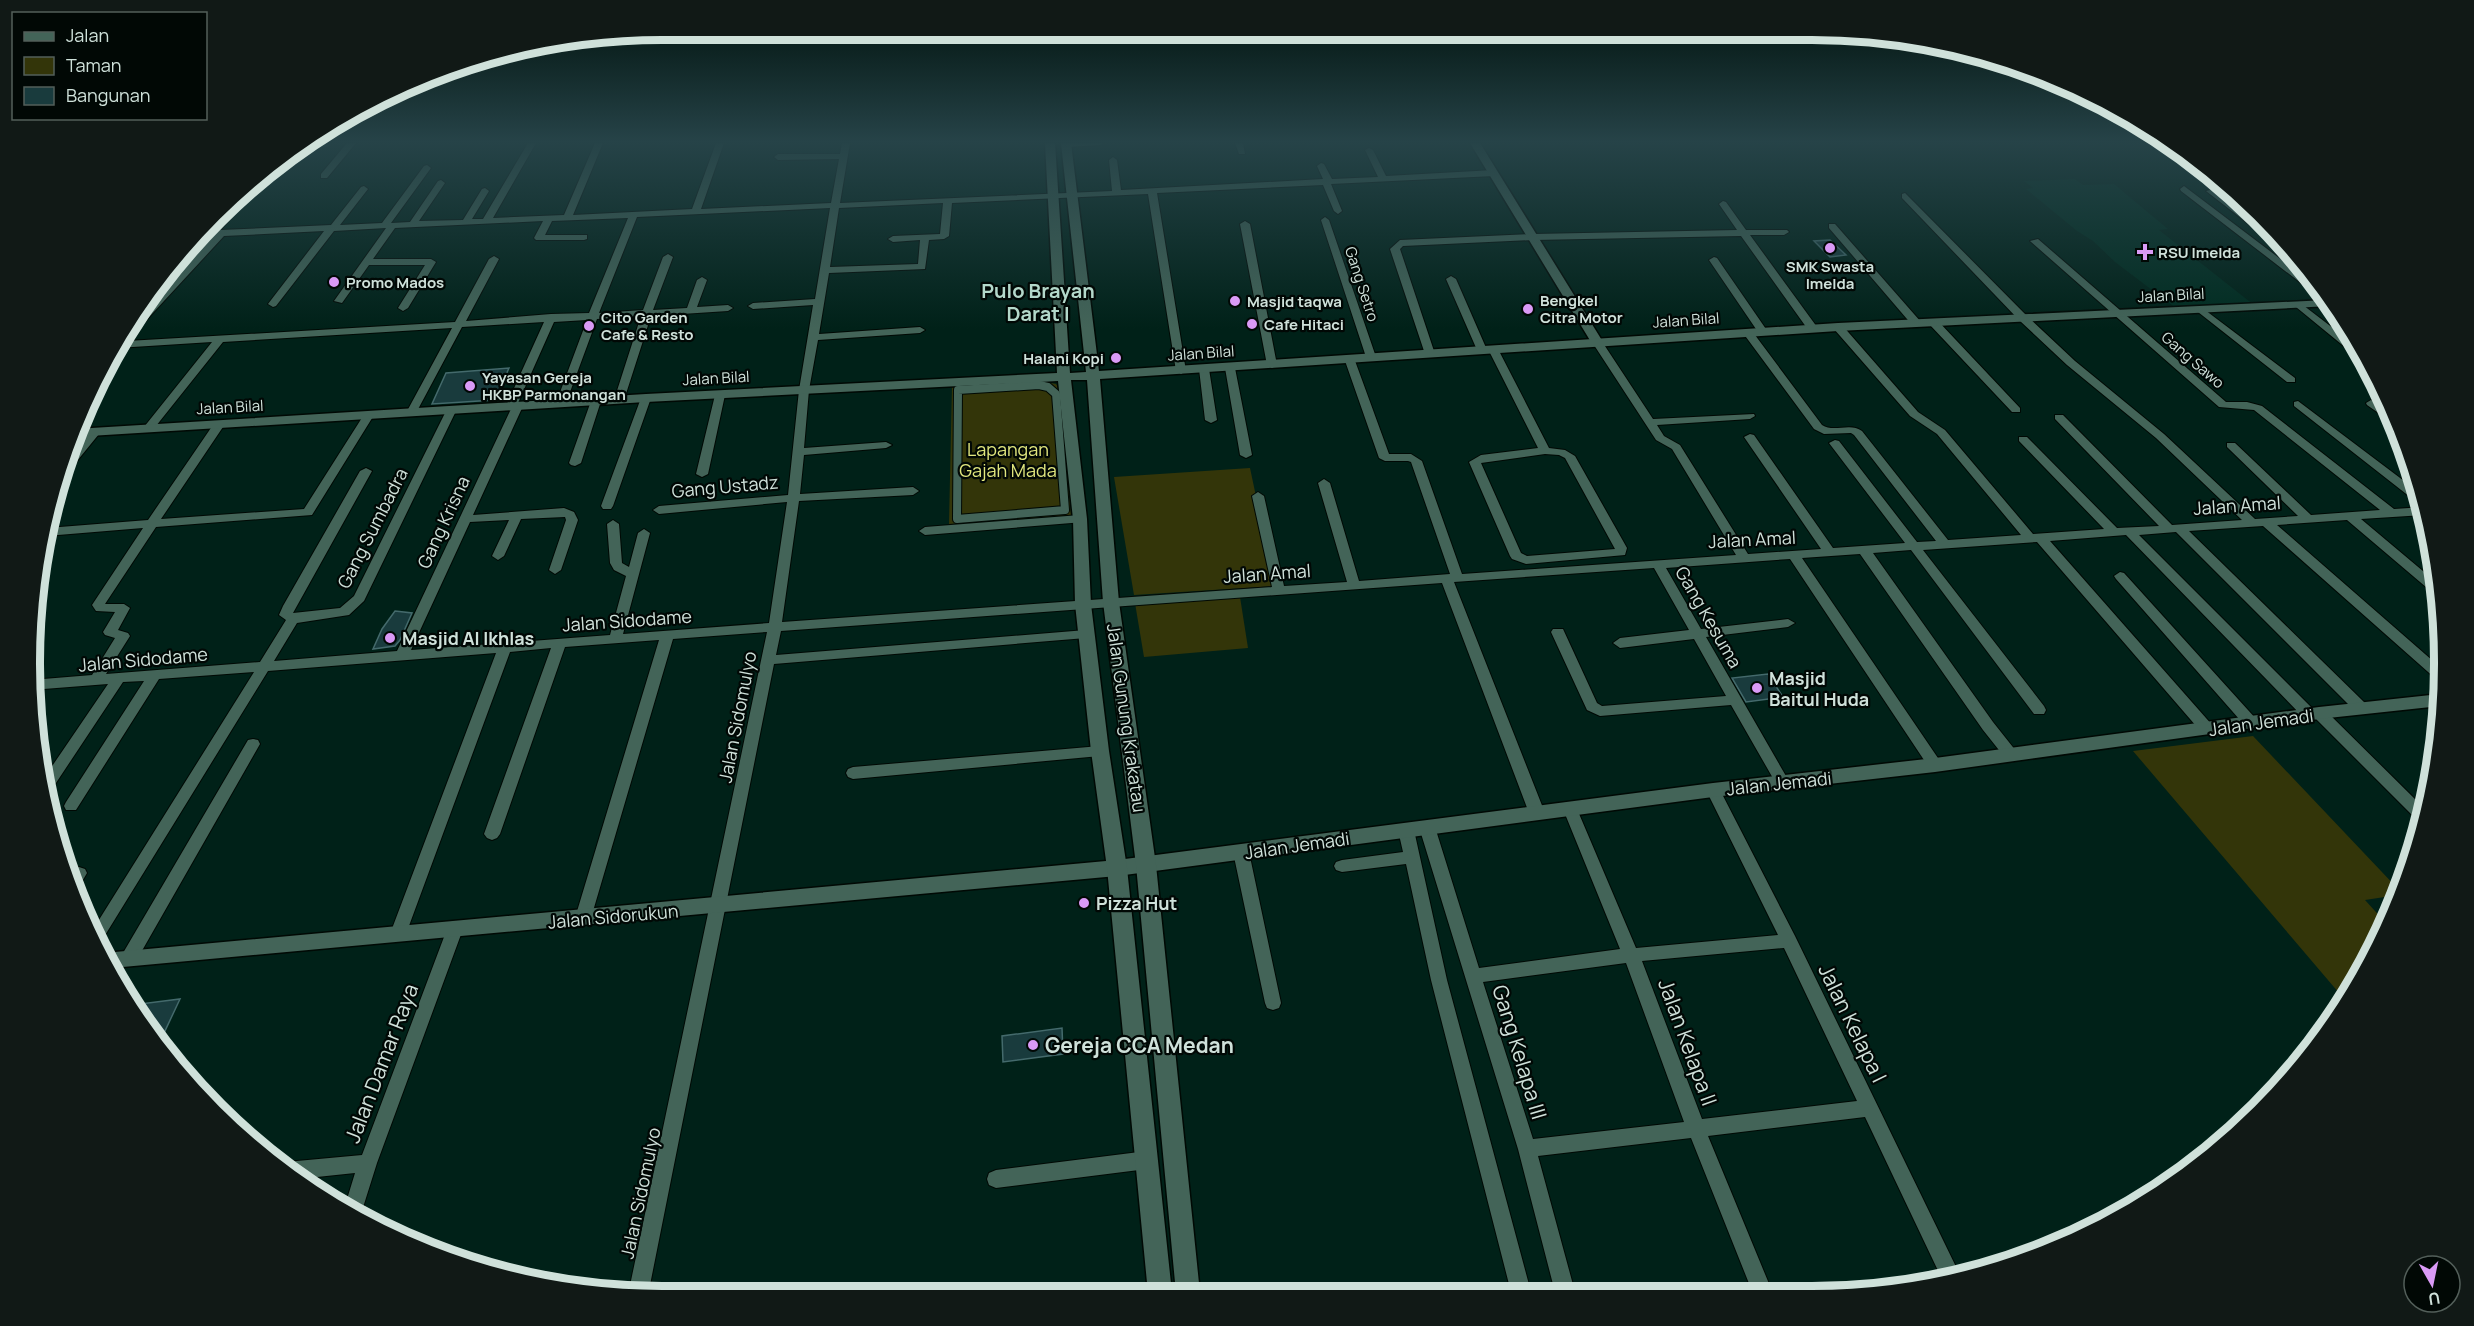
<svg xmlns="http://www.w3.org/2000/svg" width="2474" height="1326" font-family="Manrope,sans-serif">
<rect width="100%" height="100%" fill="#002118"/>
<path fill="#002c20" d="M 2075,179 L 2083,185 L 2114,184 L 2168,229 L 2159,230 L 2254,305 L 2177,309 L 2115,262 L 2093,241 L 2077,231 L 2026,189 L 2033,188 L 2024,181 Z"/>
<path fill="#333509" d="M 1041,381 L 1056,384 L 1060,390 L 1071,515 L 949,524 L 952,386 Z
M 1250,468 L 1275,586 L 1134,595 L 1114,477 Z
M 1240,597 L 1248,648 L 1144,657 L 1135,603 Z
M 2253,736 L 2399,890 L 2398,895 L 2365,900 L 2385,922 L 2359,979 L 2345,1000 L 2133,751 Z"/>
<path fill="#193b3d" stroke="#446a6c" stroke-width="1.5" d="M 1830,240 L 1846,255 L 1830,257 L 1814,241 Z
M 509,368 L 495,400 L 432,404 L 446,373 Z
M 395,611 L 412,613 L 400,640 L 395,646 L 373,649 L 382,629 Z
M 1768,674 L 1783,697 L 1746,702 L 1732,678 Z
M 180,999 L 164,1033 L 152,1035 L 132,1005 Z
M 1062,1028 L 1063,1054 L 1003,1062 L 1002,1036 Z"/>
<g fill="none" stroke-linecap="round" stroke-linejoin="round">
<defs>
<path id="pedestrian" d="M 1039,385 L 1048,387 L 1056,394 L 1065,510 L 957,519 L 958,390 Z"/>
<path id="minor" d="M 318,143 L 331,145 L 327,147 L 296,149 L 302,144 Z
M 347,143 L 356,143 L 327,178 L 321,178 L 321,174 Z
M 528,143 L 536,143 L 493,218 L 564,215 L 595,143 L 603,143 L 573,215 L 692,209 L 716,143 L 724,143 L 701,209 L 831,203 L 839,159 L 778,160 L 774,157 L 778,154 L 840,154 L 842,143 L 850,143 L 840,203 L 1112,191 L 1109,160 L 1113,157 L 1117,160 L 1121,190 L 1323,179 L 1317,166 L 1321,163 L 1324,164 L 1332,179 L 1378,177 L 1365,150 L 1369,148 L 1373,150 L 1386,176 L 1494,170 L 1498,173 L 1494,176 L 1331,184 L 1342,211 L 1338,214 L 1334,211 L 1323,185 L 1157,193 L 1186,371 L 1181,374 L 1176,371 L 1148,194 L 952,203 L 949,236 L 944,239 L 929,240 L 925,269 L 829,273 L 819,334 L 920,327 L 925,330 L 920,333 L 818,340 L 809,390 L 804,448 L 886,442 L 892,445 L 886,448 L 804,455 L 800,494 L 913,487 L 919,491 L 913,495 L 799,501 L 782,622 L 1272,587 L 1252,496 L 1258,492 L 1264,496 L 1284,586 L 1347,582 L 1318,483 L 1324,479 L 1330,483 L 1359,581 L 1450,574 L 1411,462 L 1408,461 L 1385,461 L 1379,458 L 1344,358 L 1349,355 L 1354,358 L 1389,454 L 1411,454 L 1422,461 L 1462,574 L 1736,555 L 1672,449 L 1656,440 L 1592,342 L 1597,339 L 1601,340 L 1653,419 L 1754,414 L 1755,416 L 1750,419 L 1657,425 L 1664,436 L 1680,445 L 1748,554 L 1821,549 L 1744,437 L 1750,434 L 1754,435 L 1833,548 L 1905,543 L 1829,443 L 1835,440 L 1839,441 L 1917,542 L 1936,541 L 1854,435 L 1851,433 L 1824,434 L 1814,429 L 1743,333 L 1748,330 L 1752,331 L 1822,425 C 1834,433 1850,422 1862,431 L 1948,540 L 2021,535 L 1937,434 L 1910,416 L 1834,329 L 1834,325 L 1842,325 L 1918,412 L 1945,430 L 2033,534 L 2104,529 L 2019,441 L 2019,437 L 2027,437 L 2117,528 L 2159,526 L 2055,419 L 2055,415 L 2063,415 L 2172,525 L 2242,520 L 2156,438 L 2067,365 L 2019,320 L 1902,198 L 1902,194 L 1905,193 L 2027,316 L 2075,361 L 2164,434 L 2255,519 L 2298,516 L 2227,447 L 2227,443 L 2235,443 L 2311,515 L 2380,510 L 2254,410 L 2219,407 L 2030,241 L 2038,239 L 2226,402 L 2247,402 L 2262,406 L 2394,509 L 2424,507 L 2424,515 L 2361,519 L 2436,582 L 2438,594 L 2433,593 L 2347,520 L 2277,525 L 2441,668 L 2441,681 L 2436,679 L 2263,526 L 2189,531 L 2366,704 L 2368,708 L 2361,713 L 2356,712 L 2176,532 L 2139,535 L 2314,710 L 2319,708 L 2324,709 L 2424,808 L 2421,821 L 2417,820 L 2315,718 L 2310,720 L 2305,719 L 2126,535 L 2050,541 L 2213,726 L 2215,730 L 2213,734 L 2203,734 L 2037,542 L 1923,550 L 2044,706 L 2046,710 L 2044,714 L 2034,714 L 1911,550 L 1873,553 L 1993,722 L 2016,751 L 2018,755 L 2016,759 L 2006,759 L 1983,730 L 1860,554 L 1802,558 L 1940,761 L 1942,765 L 1940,769 L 1930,769 L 1790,559 L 1666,568 L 1701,629 L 1788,619 L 1795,623 L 1788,627 L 1706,637 L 1790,783 L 1788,787 L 1778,787 L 1731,705 L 1600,716 L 1587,710 L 1551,632 L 1553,629 L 1563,629 L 1597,703 L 1602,706 L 1726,696 L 1694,639 L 1620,648 L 1613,643 L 1620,638 L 1689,630 L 1654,568 L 1454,582 L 1545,813 L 1542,817 L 1537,819 L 1532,817 L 1529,813 L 1442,583 L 781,631 L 776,655 L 1086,630 L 1093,634 L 1086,638 L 774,664 L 648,1295 L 628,1295 L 767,632 L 673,639 L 591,918 L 589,923 L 583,925 L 577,923 L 575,918 L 659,640 L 565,647 L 500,834 L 497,838 L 492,840 L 487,838 L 484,834 L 551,648 L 510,652 L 406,934 L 404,939 L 398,941 L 392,939 L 390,934 L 496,653 L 268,671 L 99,945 L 92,931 L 254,672 L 159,679 L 76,810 L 66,810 L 64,806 L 66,802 L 144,681 L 123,682 L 50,792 L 46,793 L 44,778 L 108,684 L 31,690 L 31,680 L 92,675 L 115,638 L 105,635 L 103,632 L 115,612 L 96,611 L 92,605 L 143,528 L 46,536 L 47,528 L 148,520 L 215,422 L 219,421 L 225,424 L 161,519 L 304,509 L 365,413 L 373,413 L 374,415 L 312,515 L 156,527 L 105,604 L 124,604 L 130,608 L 118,630 L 128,633 L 130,636 L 106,674 L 260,662 L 286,620 L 279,615 L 283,606 L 360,471 L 366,468 L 372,471 L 293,613 L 340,608 L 354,596 L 446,411 L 451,408 L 456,411 L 364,601 L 349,615 L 297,623 L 274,661 L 397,651 L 511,409 L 506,406 L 544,322 L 462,327 L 416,413 L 411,416 L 406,413 L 452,328 L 223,342 L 152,431 L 148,432 L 142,429 L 144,427 L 212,342 L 117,348 L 127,329 L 213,236 L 197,236 L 203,231 L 210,231 L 250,186 L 279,160 L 280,164 L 220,230 L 331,225 L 361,187 L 364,186 L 368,189 L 340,225 L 382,223 L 424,166 L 427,165 L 431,168 L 391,223 L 410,222 L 438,181 L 441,180 L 445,183 L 419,221 L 463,220 L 482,189 L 485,188 L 489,191 L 472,219 L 483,219 ZM 943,203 L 940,234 L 893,236 L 888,239 L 893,242 L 920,240 L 918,264 L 830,267 L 839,208 ZM 830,208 L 815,299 L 753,303 L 748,306 L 753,309 L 813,305 L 799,390 L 788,495 L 659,506 L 653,510 L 659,514 L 787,502 L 769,623 L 623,634 L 650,533 L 644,529 L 638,533 L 629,567 L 622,563 L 619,524 L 613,520 L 607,524 L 610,563 L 614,570 L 626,576 L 610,635 L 411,650 L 470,522 L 509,520 L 492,556 L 498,560 L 504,556 L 521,519 L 565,517 L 566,520 L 549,570 L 555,574 L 561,570 L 578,520 L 574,512 L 564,508 L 473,515 L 523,406 L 518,403 L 554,322 L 587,320 L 556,403 L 561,406 L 566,403 L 597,319 L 641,316 L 614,400 L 619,403 L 624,400 L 651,316 L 728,311 L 733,308 L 728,305 L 697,307 L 707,280 L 702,277 L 697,280 L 687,308 L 653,310 L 673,257 L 668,254 L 663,257 L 643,310 L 599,313 L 637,217 ZM 628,218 L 589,313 L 551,314 L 466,321 L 499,259 L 494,256 L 489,259 L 455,322 L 127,341 L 224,236 L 324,231 L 268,304 L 273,307 L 276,306 L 334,231 L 386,228 L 334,301 L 342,303 L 369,265 L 425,265 L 398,308 L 403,311 L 408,308 L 436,262 L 431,259 L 373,259 L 395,228 L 543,221 L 534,238 L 536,240 L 584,240 L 587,239 L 587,235 L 545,235 L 552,221 Z
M 1064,143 L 1104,143 L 1100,145 L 1067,147 L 1064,147 Z
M 1235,143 L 1243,143 L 1245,154 L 1239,154 Z
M 2184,186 L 2320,289 L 2327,301 L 2323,300 L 2181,191 L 2180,189 Z
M 2227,186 L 2231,190 L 2217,192 L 2272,234 L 2291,253 L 2286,253 L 2206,191 Z
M 1723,201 L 1726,202 L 1746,230 L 1787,230 L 1789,232 L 1784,235 L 1750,235 L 1817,327 L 1817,331 L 1809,331 L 1741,236 L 1533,240 L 1403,246 L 1400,249 L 1435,354 L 1430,357 L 1425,354 L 1390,249 L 1400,240 L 1533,234 L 1737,230 L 1719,204 Z
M 1325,217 L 1329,220 L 1376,357 L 1375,359 L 1371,360 L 1366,357 L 1321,220 Z
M 1245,221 L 1250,224 L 1277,365 L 1272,368 L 1267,365 L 1240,224 Z
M 1829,224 L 1835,224 L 1921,322 L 1921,326 L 1913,326 L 1829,228 Z
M 1714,257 L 1717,258 L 1768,332 L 1767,334 L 1759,334 L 1758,332 L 1709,260 Z
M 1451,276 L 1456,279 L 1487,350 L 1486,352 L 1478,352 L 1477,350 L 1446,279 Z
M 2299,302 L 2355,345 L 2363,358 L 2357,357 L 2296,307 L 2296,303 Z
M 2201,307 L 2295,378 L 2295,382 L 2287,382 L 2198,312 L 2196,310 Z
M 1934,320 L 1938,321 L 2020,408 L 2020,412 L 2012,412 L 1930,325 L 1930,321 Z
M 1493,346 L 1498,349 L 1549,448 L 1565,450 L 1575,456 L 1627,548 L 1625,555 L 1526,564 L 1512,559 L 1510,556 L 1469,462 L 1481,455 L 1538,448 L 1488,349 ZM 1545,454 L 1559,455 L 1565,458 L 1615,549 L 1527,556 L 1521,553 L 1481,463 Z
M 1230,365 L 1235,368 L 1252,455 L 1246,458 L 1240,455 L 1225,368 Z
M 1204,366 L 1209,369 L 1217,420 L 1211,423 L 1205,420 L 1199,369 Z
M 720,392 L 725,395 L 708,474 L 702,477 L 696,474 L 715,395 Z
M 646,395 L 651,398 L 613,506 L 611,509 L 603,509 L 601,506 L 641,398 Z
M 596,398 L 601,401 L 581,463 L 575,466 L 571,465 L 569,463 L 591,401 Z
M 2371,400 L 2389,411 L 2393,420 L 2387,419 L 2367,405 L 2366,403 Z
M 2298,401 L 2420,493 L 2423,505 L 2419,504 L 2294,406 L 2294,402 Z
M 95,429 L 99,430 L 99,434 L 64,477 L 59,478 L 64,463 L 91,430 Z
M 1080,515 L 1084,516 L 1086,519 L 1084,522 L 925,535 L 919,531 L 925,527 Z
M 2120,572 L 2124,573 L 2257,720 L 2259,724 L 2257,728 L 2247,728 L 2116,579 L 2114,576 Z
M 253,739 L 258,740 L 260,744 L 135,963 L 129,965 L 123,963 L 121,958 L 123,953 L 248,740 Z
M 1100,746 L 1105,747 L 1107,751 L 1105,755 L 1100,756 L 853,779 L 848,777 L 846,773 L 848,769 L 853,767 Z
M 1713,784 L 1718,786 L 1720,790 L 1795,936 L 1960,1275 L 1942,1279 L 1865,1117 L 1708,1136 L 1772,1291 L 1752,1291 L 1691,1138 L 1538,1156 L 1575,1292 L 1555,1292 L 1518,1149 L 1419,827 L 1422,823 L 1427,821 L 1432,823 L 1435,827 L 1479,968 L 1620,949 L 1563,809 L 1565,805 L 1570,803 L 1575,805 L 1577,809 L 1636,948 L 1778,935 L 1706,790 L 1708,786 ZM 1784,948 L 1857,1101 L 1702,1119 L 1642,961 ZM 1626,963 L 1684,1122 L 1533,1139 L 1483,982 Z
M 1406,824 L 1411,826 L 1414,830 L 1447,980 L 1531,1292 L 1511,1292 L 1431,980 L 1406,864 L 1342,872 L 1336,870 L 1334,866 L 1336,862 L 1342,860 L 1403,852 L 1398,830 L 1401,826 Z
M 1241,846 L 1246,848 L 1249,852 L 1281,1003 L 1279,1008 L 1273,1010 L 1267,1008 L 1265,1003 L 1233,852 L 1236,848 Z
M 79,867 L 85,869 L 87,873 L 77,890 L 73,891 L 68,876 L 73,869 Z
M 455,922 L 461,924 L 463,929 L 377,1163 L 360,1217 L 344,1209 L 355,1173 L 298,1179 L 279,1166 L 286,1162 L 362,1155 L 447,929 L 449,924 Z
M 1147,1151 L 1154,1154 L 1156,1160 L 1154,1166 L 1147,1169 L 996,1188 L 989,1185 L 987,1179 L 989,1173 L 996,1170 Z"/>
<path id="tertiary" d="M 1470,143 L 1480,143 L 1603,342 L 1601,345 L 1597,346 L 1591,342 Z
M 2440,694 L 2440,706 L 2319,719 L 1935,772 L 1713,797 L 1117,876 L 112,968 L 104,953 L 1117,860 L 1713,783 L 1935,758 L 2319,707 Z"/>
<path id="secondary" d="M 1045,143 L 1055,143 L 1070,373 L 1086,372 L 1061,143 L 1071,143 L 1099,371 L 1838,323 L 2327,300 L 2331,306 L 1838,331 L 1100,379 L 1119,602 L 1156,865 L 1200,1293 L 1176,1293 L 1136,865 L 1103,602 L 1087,380 L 1071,380 L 1087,519 L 1091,604 L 1109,751 L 1127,868 L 1172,1293 L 1148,1293 L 1107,868 L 1091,751 L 1075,604 L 1073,519 L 1058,381 L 646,402 L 73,437 L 75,429 L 646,394 L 1057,373 Z"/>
</defs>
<use href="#pedestrian" stroke="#000904" stroke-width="10"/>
<use href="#minor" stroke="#000904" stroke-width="2"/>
<use href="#tertiary" stroke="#000904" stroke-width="3"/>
<use href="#secondary" stroke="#000904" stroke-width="3"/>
<use href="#pedestrian" stroke="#436458" stroke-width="8"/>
<use href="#minor" fill="#436458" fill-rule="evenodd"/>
<use href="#tertiary" fill="#436458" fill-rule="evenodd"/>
<use href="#secondary" fill="#436458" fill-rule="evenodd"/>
</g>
<linearGradient id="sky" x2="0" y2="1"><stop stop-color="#00120d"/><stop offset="0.43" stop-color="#264348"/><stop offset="1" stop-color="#264348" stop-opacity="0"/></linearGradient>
<rect width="2474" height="329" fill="url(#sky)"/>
<g fill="#da9af6" stroke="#010805" stroke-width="2">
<circle cx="1830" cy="248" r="6"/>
<path d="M2142 243h6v6h6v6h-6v6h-6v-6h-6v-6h6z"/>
<circle cx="334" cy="282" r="6"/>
<circle cx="1235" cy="301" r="6"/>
<circle cx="1528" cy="309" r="6"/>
<circle cx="1252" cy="324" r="6"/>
<circle cx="589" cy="326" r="6"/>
<circle cx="1116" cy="358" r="6"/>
<circle cx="470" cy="386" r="6"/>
<circle cx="390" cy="638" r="6"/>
<circle cx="1757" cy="688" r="6"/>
<circle cx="1084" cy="903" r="6"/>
<circle cx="1033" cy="1045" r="6"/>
</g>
<g text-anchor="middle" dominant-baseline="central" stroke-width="4.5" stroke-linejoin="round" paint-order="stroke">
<g font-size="15" font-weight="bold" fill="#cfe1da" stroke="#010805" text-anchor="start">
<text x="2158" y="252">RSU Imelda</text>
<text x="1830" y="266" text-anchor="middle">SMK Swasta<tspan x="1830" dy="17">Imelda</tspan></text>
<text x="346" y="282">Promo Mados</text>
<text x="1540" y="300">Bengkel<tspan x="1540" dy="17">Citra Motor</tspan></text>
<text x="1247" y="301">Masjid taqwa</text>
<text x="601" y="317">Cito Garden<tspan x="601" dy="17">Cafe &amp; Resto</tspan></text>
<text x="1264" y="324">Cafe Hitaci</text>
<text x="1104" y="358" text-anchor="end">Halani Kopi</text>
<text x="482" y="377">Yayasan Gereja<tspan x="482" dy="17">HKBP Parmonangan</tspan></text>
</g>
<g font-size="15" fill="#cfe1da" stroke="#010805">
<text transform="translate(1362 284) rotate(72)">Gang Setro</text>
<text transform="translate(2171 295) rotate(-3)">Jalan Bilal</text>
<text transform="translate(1686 320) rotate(-4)">Jalan Bilal</text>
<text transform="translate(1201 353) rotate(-4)">Jalan Bilal</text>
<text transform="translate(2193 360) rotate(41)">Gang Sawo</text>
<text transform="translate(716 378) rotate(-3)">Jalan Bilal</text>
<text transform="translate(230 407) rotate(-3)">Jalan Bilal</text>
</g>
<g font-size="18" fill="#e1e77e" stroke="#010805">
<text x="1008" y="449">Lapangan<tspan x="1008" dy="21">Gajah Mada</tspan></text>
</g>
<g font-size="18" fill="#cfe1da" stroke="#010805">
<text transform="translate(725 486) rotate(-5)">Gang Ustadz</text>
<text transform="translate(2237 505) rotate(-4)">Jalan Amal</text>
<text transform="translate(443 522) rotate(-65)">Gang Krisna</text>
<text transform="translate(372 528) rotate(-63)">Gang Sumbadra</text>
<text transform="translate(1752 539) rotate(-3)">Jalan Amal</text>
<text transform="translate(1267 573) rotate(-4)">Jalan Amal</text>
<text transform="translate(1709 617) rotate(60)">Gang Kesuma</text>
<text transform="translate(627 620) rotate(-4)">Jalan Sidodame</text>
<text transform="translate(143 659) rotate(-5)">Jalan Sidodame</text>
<text transform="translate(737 717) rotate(-79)">Jalan Sidomulyo</text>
<text transform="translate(1127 718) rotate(82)">Jalan Gunung Krakatau</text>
<text transform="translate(2261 722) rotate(-8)">Jalan Jemadi</text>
<text transform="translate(1779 783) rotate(-6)">Jalan Jemadi</text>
<text transform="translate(1297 845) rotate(-8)">Jalan Jemadi</text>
<text transform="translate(613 916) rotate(-5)">Jalan Sidorukun</text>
<text transform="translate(640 1193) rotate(-78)">Jalan Sidomulyo</text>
</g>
<g font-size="18" font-weight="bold" fill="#cfe1da" stroke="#010805" text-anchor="start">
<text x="402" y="638">Masjid Al Ikhlas</text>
<text x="1769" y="678">Masjid<tspan x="1769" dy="21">Baitul Huda</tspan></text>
<text x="1096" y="903">Pizza Hut</text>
</g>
<g font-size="20" font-weight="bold" fill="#b3d8ca" stroke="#010805">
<text x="1038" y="290">Pulo Brayan<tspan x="1038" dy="23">Darat I</tspan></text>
</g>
<g font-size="21" fill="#cfe1da" stroke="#010805">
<text transform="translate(1853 1023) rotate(64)">Jalan Kelapa I</text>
<text transform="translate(1688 1042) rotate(70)">Jalan Kelapa II</text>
<text transform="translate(1520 1052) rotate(73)">Gang Kelapa III</text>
<text transform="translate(381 1063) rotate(-69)">Jalan Damar Raya</text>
</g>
<g font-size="21" font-weight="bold" fill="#cfe1da" stroke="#010805" text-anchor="start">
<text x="1045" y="1045">Gereja CCA Medan</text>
</g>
</g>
<path d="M0 0H2474V1326H0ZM662 40H1812A622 622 0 0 1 2434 662V664A622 622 0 0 1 1812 1286H662A622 622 0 0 1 40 664V662A622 622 0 0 1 662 40Z" fill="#111916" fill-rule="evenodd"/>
<path fill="none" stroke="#cfe1da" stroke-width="8" d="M662 40H1812A622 622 0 0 1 2434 662V664A622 622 0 0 1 1812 1286H662A622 622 0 0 1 40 664V662A622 622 0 0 1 662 40Z"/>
<rect x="12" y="12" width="195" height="108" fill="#010805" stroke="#535f5a" stroke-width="1.5"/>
<rect x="24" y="32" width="30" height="9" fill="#436458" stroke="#535f5a" stroke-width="1.5"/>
<text x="66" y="42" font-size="18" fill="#cfe1da">Jalan</text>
<rect x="24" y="57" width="30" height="18" fill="#333509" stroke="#535f5a" stroke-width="1.5"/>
<text x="66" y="72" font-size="18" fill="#cfe1da">Taman</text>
<rect x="24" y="87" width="30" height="18" fill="#193b3d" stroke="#535f5a" stroke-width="1.5"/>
<text x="66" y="102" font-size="18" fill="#cfe1da">Bangunan</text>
<g transform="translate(2432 1284) rotate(171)"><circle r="28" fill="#010805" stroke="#535f5a" stroke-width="1.5"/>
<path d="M0-4.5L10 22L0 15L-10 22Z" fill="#da9af6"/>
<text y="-9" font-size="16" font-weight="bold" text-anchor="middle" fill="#cfe1da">U</text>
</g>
</svg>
